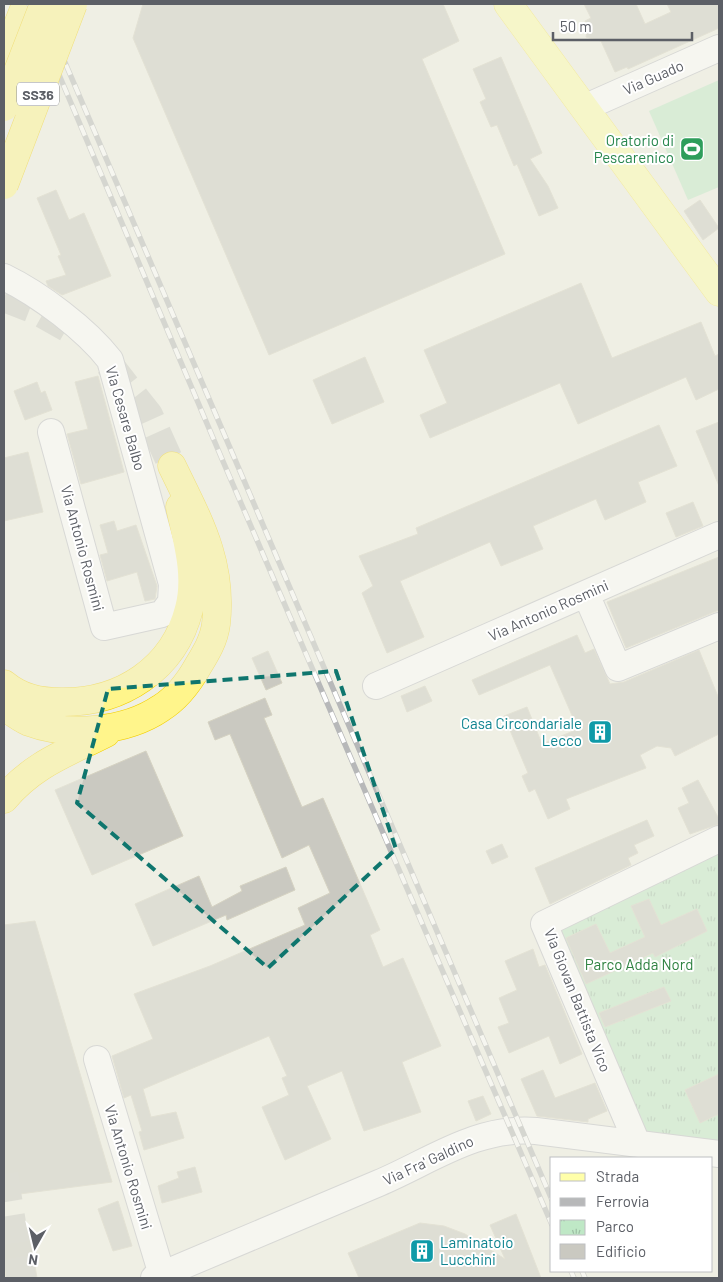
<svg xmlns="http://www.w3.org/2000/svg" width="723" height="1282" font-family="Barlow,sans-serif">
<defs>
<pattern id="park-tufts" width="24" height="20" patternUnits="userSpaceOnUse" patternTransform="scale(1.25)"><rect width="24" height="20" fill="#bfe8c6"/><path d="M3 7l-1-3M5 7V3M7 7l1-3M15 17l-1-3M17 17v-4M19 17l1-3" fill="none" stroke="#9ebfa5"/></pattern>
</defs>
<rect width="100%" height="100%" fill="#efefe4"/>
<path fill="#bfe8c6" d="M 719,80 L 719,187 L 688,200 L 649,111 Z"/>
<path fill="url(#park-tufts)" d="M 719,836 L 719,1166 L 637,1151 L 535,927 Z"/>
<path fill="#cac9c1" stroke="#d5d2c2" d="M 143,4 L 443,4 L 459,41 L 422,59 L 505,254 L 269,355 L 133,38 Z
M 584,4 L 636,4 L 645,24 L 671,12 L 667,4 L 719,4 L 719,28 L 628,69 L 627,67 L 615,72 L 601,41 L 586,37 L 588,27 L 585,21 L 591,18 Z
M 501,57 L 542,153 L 530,159 L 548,186 L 558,208 L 539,216 L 517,164 L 514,166 L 497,125 L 491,127 L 480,102 L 486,99 L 473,69 Z
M 56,190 L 69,220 L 84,213 L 111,276 L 62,295 L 48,286 L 46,281 L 66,275 L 58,256 L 61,255 L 37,198 Z
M 700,200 L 719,228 L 703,240 L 684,211 Z
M 581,283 L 612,358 L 701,322 L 715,356 L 719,354 L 719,389 L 696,400 L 686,377 L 578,424 L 560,383 L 430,438 L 420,415 L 447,403 L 424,350 Z
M 365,357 L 384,402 L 332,424 L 313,380 Z
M 98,376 L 124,472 L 81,484 L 67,434 L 88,429 L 75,382 Z
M 37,382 L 41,393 L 45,391 L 52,410 L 25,420 L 14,391 Z
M 719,422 L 719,486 L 696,431 Z
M 659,425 L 677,466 L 638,482 L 646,502 L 605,520 L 596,499 L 533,526 L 543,549 L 501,566 L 490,542 L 400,581 L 424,637 L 387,653 L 362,593 L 373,586 L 359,556 L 418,534 L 416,528 Z
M 28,452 L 43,512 L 4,521 L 4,458 Z
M 693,502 L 703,526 L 676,537 L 666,513 Z
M 114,521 L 117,531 L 136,525 L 157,586 L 155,599 L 145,601 L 137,572 L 107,581 L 100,555 L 108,553 L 100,525 Z
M 719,557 L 719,610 L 626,648 L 607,602 Z
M 577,635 L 585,653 L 594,649 L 610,684 L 624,682 L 699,650 L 719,699 L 719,734 L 675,756 L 671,748 L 657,746 L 640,755 L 646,768 L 566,799 L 570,809 L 548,819 L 535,789 L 529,792 L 522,776 L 528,773 L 504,716 L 527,707 L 542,744 L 578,729 L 550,665 L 479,695 L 472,680 Z
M 268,651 L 282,683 L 266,690 L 252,658 Z
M 425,686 L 432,701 L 407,712 L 401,696 Z
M 265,698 L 272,715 L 264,718 L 302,807 L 323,798 L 380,930 L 370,935 L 383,967 L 403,958 L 441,1046 L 402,1062 L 421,1112 L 364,1131 L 342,1071 L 307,1086 L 331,1139 L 285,1160 L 262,1107 L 289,1095 L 282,1078 L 287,1076 L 269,1036 L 143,1089 L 151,1117 L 176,1112 L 184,1138 L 144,1150 L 139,1132 L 142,1131 L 131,1095 L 124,1098 L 112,1056 L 153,1039 L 134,994 L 210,966 L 305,925 L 298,908 L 330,893 L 309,845 L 282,858 L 230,734 L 215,740 L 208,722 Z
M 146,751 L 183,836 L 92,875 L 55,790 Z
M 698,780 L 719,819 L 719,824 L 690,834 L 678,808 L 689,803 L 682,788 Z
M 647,820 L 654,836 L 634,845 L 638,853 L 628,858 L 631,865 L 550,904 L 535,868 Z
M 502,844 L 508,857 L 492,864 L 486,851 Z
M 286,867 L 295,890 L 227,920 L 226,915 L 153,946 L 135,904 L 199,876 L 212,907 L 242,891 L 240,886 Z
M 649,899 L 661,925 L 697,909 L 707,931 L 655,957 L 653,953 L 586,984 L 566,938 L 596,924 L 610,953 L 645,937 L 631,906 Z
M 35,921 L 112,1182 L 4,1196 L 4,925 Z
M 533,949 L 539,967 L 545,965 L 582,1054 L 560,1064 L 549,1036 L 509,1053 L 498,1027 L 509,1023 L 499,998 L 517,990 L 505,961 Z
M 664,987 L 671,1001 L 605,1027 L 599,1013 Z
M 543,1070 L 555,1098 L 595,1083 L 607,1111 L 588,1119 L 588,1122 L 537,1116 L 521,1079 Z
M 719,1074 L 719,1114 L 700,1123 L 685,1090 Z
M 483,1096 L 491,1114 L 476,1121 L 468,1101 Z
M 195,1167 L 202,1192 L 162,1203 L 158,1186 L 179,1178 L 177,1172 Z
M 118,1201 L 132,1246 L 113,1251 L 98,1209 Z
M 516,1214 L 541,1278 L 359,1278 L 348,1253 L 420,1223 L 444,1226 L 465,1234 L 505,1259 L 490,1225 Z
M 29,1229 L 37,1278 L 6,1278 L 4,1263 L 4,1233 Z"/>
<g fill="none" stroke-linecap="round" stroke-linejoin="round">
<path stroke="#cacbc4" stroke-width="28" stroke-dasharray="28 14" stroke-linecap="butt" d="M 4,298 L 35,310 L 67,328
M 109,364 L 149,415 L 172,466
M 4,1174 L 21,1278"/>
<defs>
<path id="minor" d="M 586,107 L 719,48
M 4,277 C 39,294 86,329 110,360 L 172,584 L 171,602 L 162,614 L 104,627 L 51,432
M 586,594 L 618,668 L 719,626
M 376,686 L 719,535
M 97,1059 L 162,1275
M 637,1143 L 544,924 L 719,839
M 154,1278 C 229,1246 304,1215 379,1183 C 431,1161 477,1126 536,1131 L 719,1154"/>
<path id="major" d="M 508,4 L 719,292"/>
<path id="highway" d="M 4,61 L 26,4
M 4,684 C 21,698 39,702 61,702 C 121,703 174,669 189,609 C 198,575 187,540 180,507
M 4,706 C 12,712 20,718 29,722 C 69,737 126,732 161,708 C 177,698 189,682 198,666 C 206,653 214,640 216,624 C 223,562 198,520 172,466
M 4,799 C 33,764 67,753 106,733"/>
</defs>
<use href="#minor" stroke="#bcbdc4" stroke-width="28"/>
<use href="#major" stroke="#f9e654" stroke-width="29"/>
<use href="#highway" stroke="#f3cf00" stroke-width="29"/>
<use href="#minor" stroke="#fff" stroke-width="26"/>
<use href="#major" stroke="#ffffa9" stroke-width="28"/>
<use href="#highway" stroke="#fff58b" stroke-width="28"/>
<defs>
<path id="rail" d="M 29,4 L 222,459 L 552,1225
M 40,4 L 552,1200
M 571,1271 L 574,1278
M 582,1271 L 585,1278"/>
</defs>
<use href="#rail" stroke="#b7b8b9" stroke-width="5.5"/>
<use href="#rail" stroke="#fff" stroke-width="4" stroke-dasharray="11" stroke-linecap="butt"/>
<defs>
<path id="highway-bridge" d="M 4,107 L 44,4
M 4,185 L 73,4"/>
</defs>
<use href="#highway-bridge" stroke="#f3cf00" stroke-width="29" stroke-linecap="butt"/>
<use href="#highway-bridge" stroke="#fff58b" stroke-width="28"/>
</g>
<path d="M0 0H723V1282H0ZM 336,671 L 396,849 L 268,968 L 77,803 L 108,689 Z" fill="#efefe4" fill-opacity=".55" fill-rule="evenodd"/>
<path fill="none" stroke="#0f766e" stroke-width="4" stroke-dasharray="10 6" stroke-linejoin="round" d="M 336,671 L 396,849 L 268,968 L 77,803 L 108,689 Z"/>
<defs>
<symbol id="stadium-square" viewBox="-11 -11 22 22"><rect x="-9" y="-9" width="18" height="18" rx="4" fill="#2e9e5b" stroke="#fff"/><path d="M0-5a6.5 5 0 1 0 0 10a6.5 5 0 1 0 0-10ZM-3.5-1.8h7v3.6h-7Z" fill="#fff"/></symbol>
<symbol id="building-square" viewBox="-11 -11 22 22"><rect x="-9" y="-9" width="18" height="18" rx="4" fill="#0f9aa8" stroke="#fff"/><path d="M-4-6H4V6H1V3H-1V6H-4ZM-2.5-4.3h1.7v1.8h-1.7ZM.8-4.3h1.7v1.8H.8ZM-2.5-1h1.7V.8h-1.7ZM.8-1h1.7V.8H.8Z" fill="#fff"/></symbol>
</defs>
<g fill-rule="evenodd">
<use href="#stadium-square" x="678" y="135" width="28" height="28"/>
<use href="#building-square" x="586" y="718" width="28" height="28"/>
<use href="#building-square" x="408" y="1237" width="28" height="28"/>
</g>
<g text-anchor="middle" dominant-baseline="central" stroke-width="4" stroke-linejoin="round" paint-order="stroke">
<rect fill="#fff" stroke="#8d8f94" stroke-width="1" x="17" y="82.5" width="42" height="23" rx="4"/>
<g font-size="14" font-weight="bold" fill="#5c5f66">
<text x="38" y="94">SS36</text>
</g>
<g font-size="15" fill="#5c5f66" stroke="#fff">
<text transform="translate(653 77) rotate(-24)">Via Guado</text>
<text transform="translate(126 418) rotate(74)">Via Cesare Balbo</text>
<text transform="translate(83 548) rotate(75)">Via Antonio Rosmini</text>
<text transform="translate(548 610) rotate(-24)">Via Antonio Rosmini</text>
<text transform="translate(578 1000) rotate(68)">Via Giovan Battista Vico</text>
<text transform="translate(428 1160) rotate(-25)">Via Fra' Galdino</text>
<text transform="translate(129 1167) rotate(73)">Via Antonio Rosmini</text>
</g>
<g font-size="15" fill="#27864d" stroke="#fff" text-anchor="end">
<text x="674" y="140">Oratorio di<tspan x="674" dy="17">Pescarenico</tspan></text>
</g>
<g font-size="15" fill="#0d838f" stroke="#fff" text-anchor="end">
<text x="582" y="723">Casa Circondariale<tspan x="582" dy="17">Lecco</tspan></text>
<text x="440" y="1242" text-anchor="start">Laminatoio<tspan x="440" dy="17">Lucchini</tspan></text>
</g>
<g font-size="15" fill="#2f8241" stroke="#fff">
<text x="639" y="964">Parco Adda Nord</text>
</g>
</g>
<rect width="723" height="1282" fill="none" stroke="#5c5f66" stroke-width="10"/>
<rect x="550" y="1157" width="162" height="115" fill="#ffffff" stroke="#bebfc2"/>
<rect x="560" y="1173" width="25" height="8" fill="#ffffa9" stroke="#bebfc2"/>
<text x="596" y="1182" font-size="15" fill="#5c5f66">Strada</text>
<rect x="560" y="1198" width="25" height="8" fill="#b7b8b9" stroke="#bebfc2"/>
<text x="596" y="1207" font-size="15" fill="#5c5f66">Ferrovia</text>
<rect x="560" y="1220" width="25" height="15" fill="url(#park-tufts)" stroke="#bebfc2"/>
<text x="596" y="1232" font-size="15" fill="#5c5f66">Parco</text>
<rect x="560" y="1244" width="25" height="15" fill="#cac9c1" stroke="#bebfc2"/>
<text x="596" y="1257" font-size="15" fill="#5c5f66">Edificio</text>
<g transform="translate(35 1247) rotate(188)" stroke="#ffffff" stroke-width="4" paint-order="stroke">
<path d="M0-4L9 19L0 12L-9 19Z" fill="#5c5f66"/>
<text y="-8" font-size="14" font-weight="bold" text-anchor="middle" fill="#5c5f66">N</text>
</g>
<path d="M553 32v8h139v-8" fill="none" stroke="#5c5f66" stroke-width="2.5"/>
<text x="560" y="32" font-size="15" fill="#5c5f66" stroke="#ffffff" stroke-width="4" paint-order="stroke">50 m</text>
</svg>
